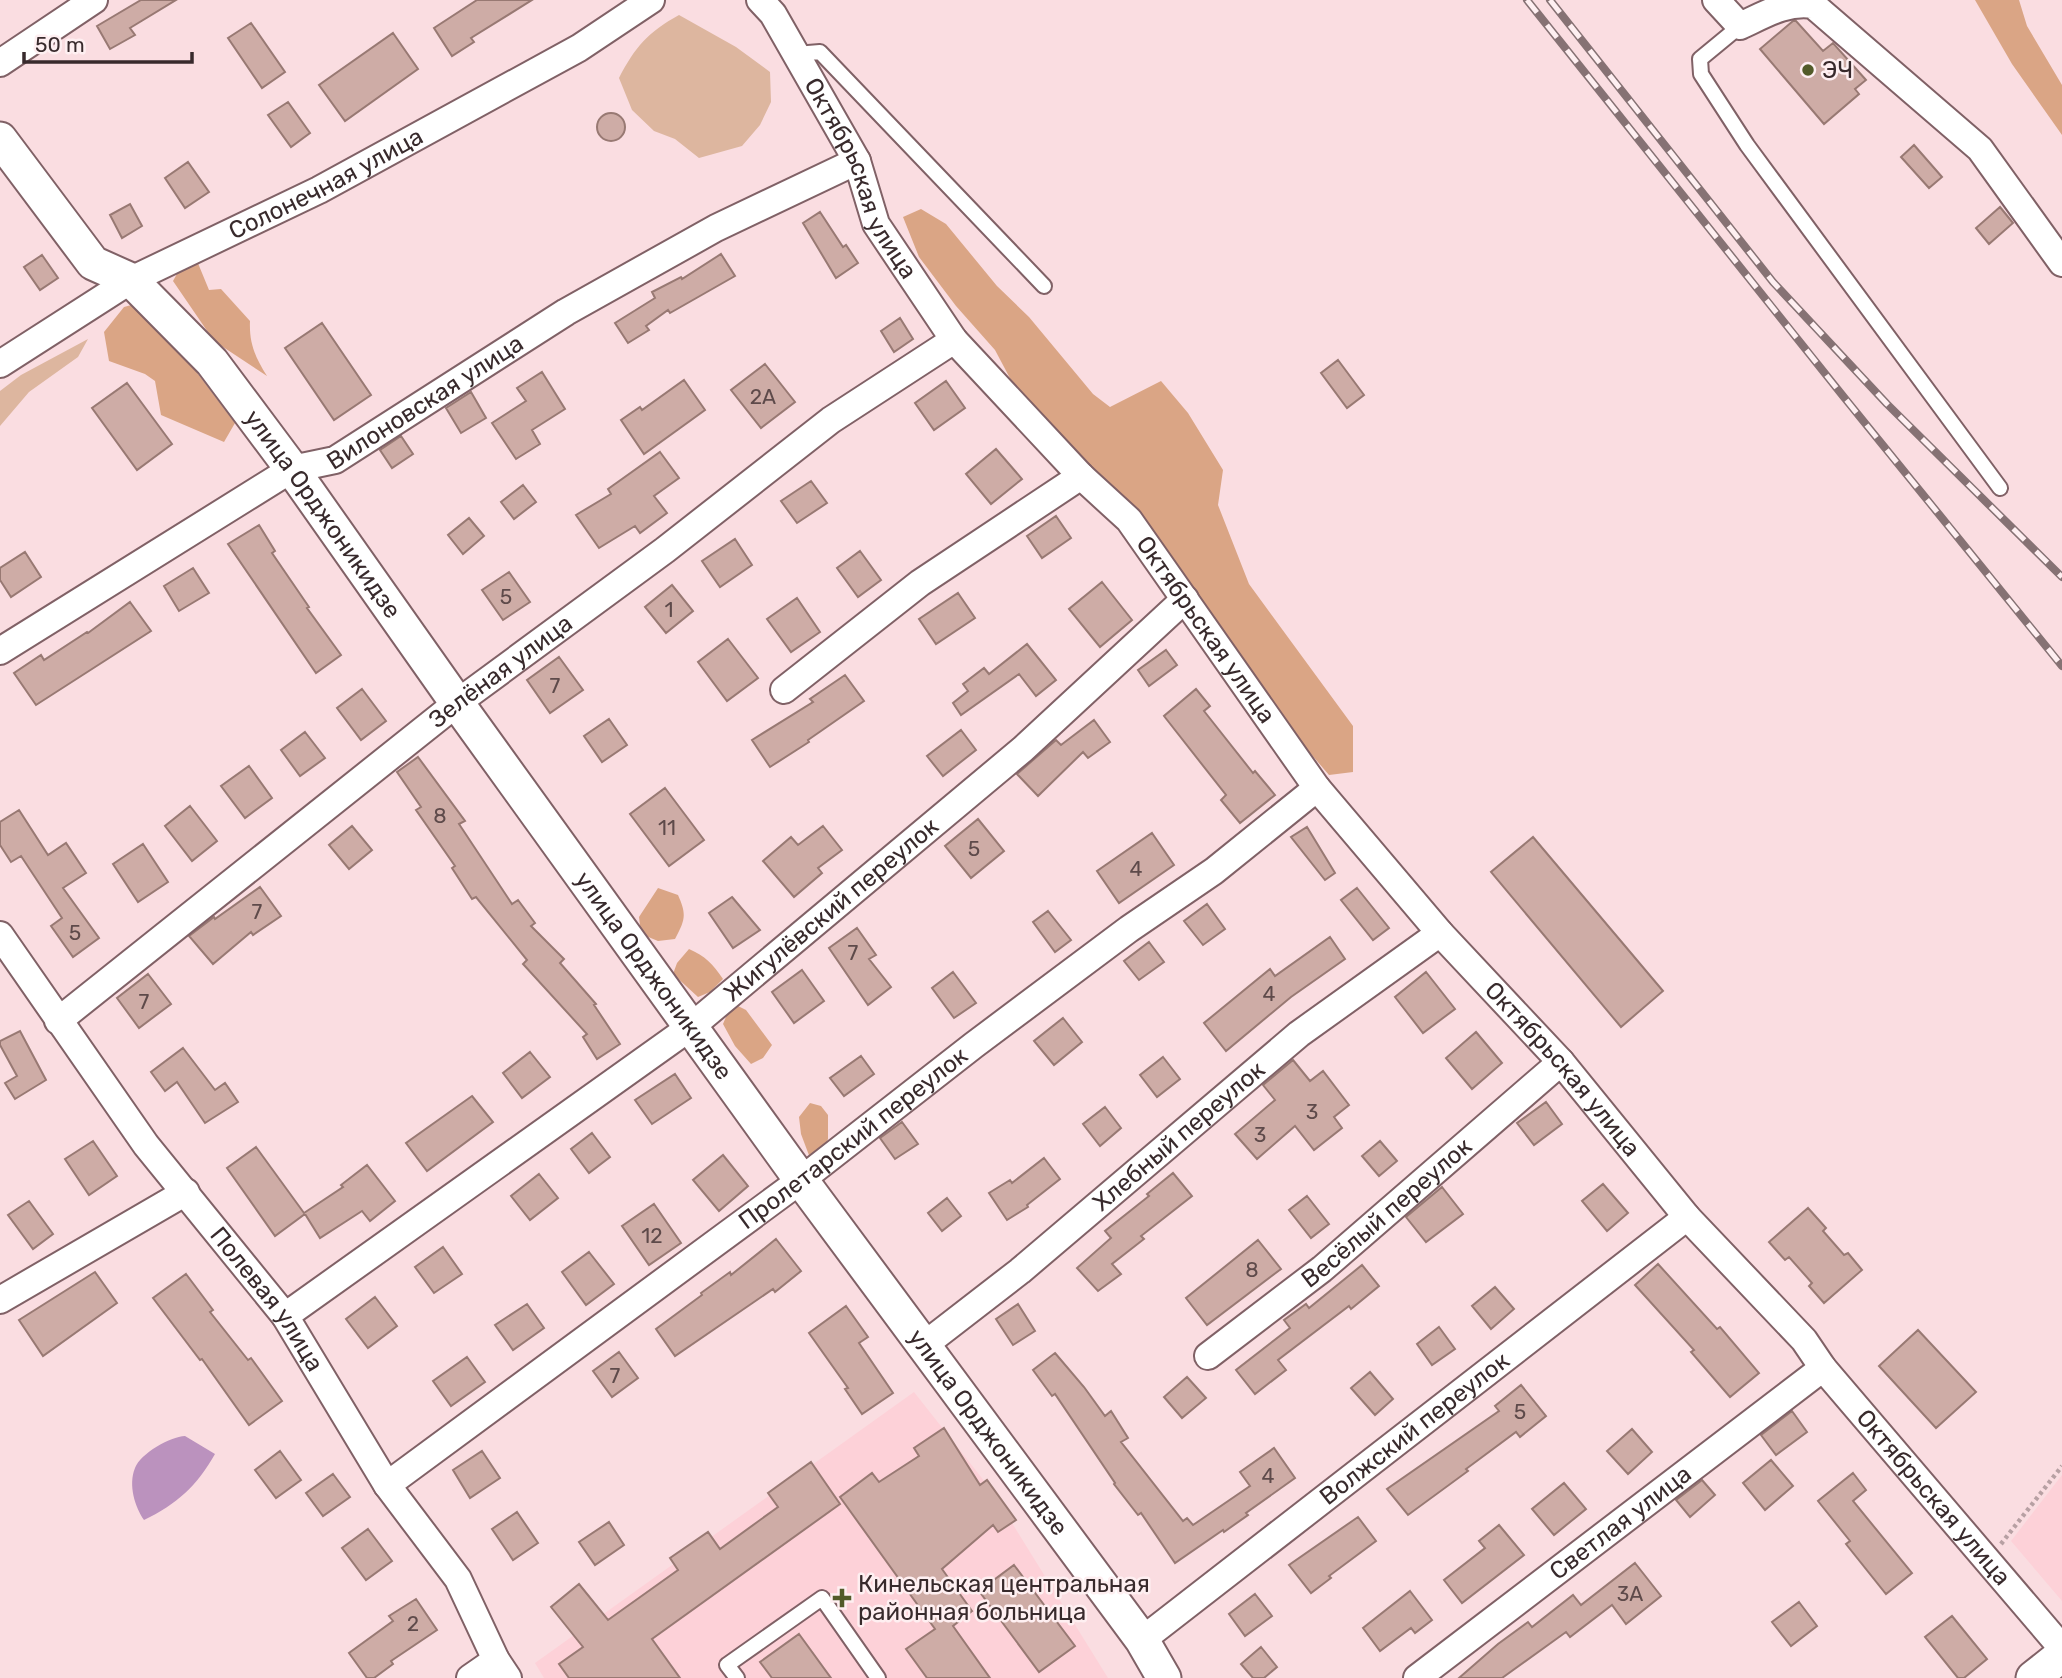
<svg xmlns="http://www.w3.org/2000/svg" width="2062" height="1678" font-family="Rubik,sans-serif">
<rect width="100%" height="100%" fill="#fadde1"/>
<path fill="#fdd1d8" d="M 914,1392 L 985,1482 L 998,1532 L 1016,1520 L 1012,1523 L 1108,1678 L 544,1678 L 535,1663 Z
M 2062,1475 L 2062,1601 L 2011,1541 Z"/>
<path fill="#ddb69f" d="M 679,15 L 736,47 L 770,72 L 771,102 L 760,125 L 742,146 L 699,158 L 675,139 L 654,131 L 632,110 L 619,78 C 635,47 648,32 679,15 Z
M 88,339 L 78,357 L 29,392 L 0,426 L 0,391 L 21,375 Z"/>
<path fill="#daa585" d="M 1975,0 L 2019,0 L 2027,26 L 2062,85 L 2062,135 L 2012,64 Z
M 921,209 L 946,224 L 997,286 L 1029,317 L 1093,394 L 1110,407 L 1161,381 L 1188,413 L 1223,470 L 1218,505 L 1249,584 L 1353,726 L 1353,772 L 1329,775 L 1257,691 L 1148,526 L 1012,382 L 995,350 L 956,306 L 919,257 L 903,217 Z
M 195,256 L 209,290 L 221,289 L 250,321 C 249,343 255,357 267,376 L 214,341 L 173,281 L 183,263 Z
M 135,304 L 168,334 L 235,423 L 224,442 L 161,415 L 155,381 L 145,374 L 109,361 L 104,332 L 124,307 Z
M 658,888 L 678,895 C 687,915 685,920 675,939 L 658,941 L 641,934 L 639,917 Z
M 689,949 C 705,956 713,964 723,979 L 710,992 L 698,997 L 673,974 L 677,963 Z
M 738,1006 L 746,1010 L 772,1045 L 763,1058 L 751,1064 L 735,1046 L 723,1024 L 728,1012 Z
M 810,1103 L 821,1106 L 828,1115 L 828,1139 L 820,1156 L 810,1158 L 801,1134 L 799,1117 Z"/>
<path fill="#bb92be" d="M 185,1436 L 215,1454 C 197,1486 177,1504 144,1520 C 135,1507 128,1485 135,1468 C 141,1453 170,1437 185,1436 Z"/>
<path fill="#ceaca6" stroke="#987973" stroke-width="2" d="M 141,0 L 176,0 L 130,28 L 135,35 L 110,49 L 97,26 Z
M 477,0 L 532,0 L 471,38 L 474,42 L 452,56 L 434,28 Z
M 1793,21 L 1796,21 L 1823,51 L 1833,43 L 1866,80 L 1855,89 L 1859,94 L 1824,124 L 1760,49 Z
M 251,23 L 285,72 L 262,88 L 228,38 Z
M 393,33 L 418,69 L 345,121 L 319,85 Z
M 288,102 L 310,133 L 291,147 L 268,115 Z
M597 127a14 14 0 1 1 28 0a14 14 0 1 1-28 0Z
M 1914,145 L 1942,177 L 1929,188 L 1901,157 Z
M 188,162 L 209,192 L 185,208 L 165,178 Z
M 130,204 L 142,226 L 122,238 L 110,215 Z
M 2000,207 L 2013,223 L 1989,244 L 1976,228 Z
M 820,212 L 843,247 L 846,245 L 858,263 L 836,278 L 803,223 Z
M 721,254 L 735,276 L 670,313 L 668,310 L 646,326 L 649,330 L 628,343 L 615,323 L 655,298 L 652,292 L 681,277 L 682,279 Z
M 42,255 L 58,278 L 40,290 L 24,267 Z
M 900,318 L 913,339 L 894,352 L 881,331 Z
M 322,323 L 371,395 L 334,420 L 285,348 Z
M 1338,360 L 1364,395 L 1347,408 L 1321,373 Z
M 765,364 L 795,402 L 761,428 L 731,390 Z
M 542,372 L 565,409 L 532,430 L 540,444 L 516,459 L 492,423 L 526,401 L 517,388 Z
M 684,380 L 705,410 L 644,454 L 621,420 L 640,407 L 642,410 Z
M 946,381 L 965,408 L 934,430 L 915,403 Z
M 127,383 L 172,444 L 137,470 L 92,408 Z
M 471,392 L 486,418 L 461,433 L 446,408 Z
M 401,436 L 413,454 L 392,468 L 380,450 Z
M 996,449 L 1022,479 L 991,504 L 966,474 Z
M 660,452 L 679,478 L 654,496 L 667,513 L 640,533 L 635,526 L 599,548 L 576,515 L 611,494 L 608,489 Z
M 811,481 L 827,503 L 797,523 L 781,501 Z
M 523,485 L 536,502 L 514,519 L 501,502 Z
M 1056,516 L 1071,538 L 1042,558 L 1027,536 Z
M 469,518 L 484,536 L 463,554 L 448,535 Z
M 259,525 L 275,551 L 272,553 L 309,607 L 307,608 L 341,655 L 316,673 L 228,544 Z
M 735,539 L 752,565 L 720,587 L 702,561 Z
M 860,551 L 881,580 L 858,597 L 837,568 Z
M 25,552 L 41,577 L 11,597 L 0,580 L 0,568 Z
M 193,568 L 209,593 L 179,611 L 164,586 Z
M 509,572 L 530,602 L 503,620 L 482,590 Z
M 1102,582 L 1132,620 L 1100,647 L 1069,609 Z
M 672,585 L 693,611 L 666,633 L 645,607 Z
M 958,593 L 975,618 L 936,644 L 919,619 Z
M 797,598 L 820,632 L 791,652 L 767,619 Z
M 130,602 L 151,631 L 36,705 L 14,673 L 41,655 L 44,660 L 87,632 L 88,633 Z
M 728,639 L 758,678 L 727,701 L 698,662 Z
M 1027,644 L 1056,680 L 1036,696 L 1019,674 L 961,715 L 953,703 L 968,691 L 963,684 L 984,668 L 989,674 Z
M 1166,650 L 1177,665 L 1149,686 L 1138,670 Z
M 559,657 L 583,690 L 550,713 L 527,680 Z
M 845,675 L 864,701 L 808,740 L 809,742 L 770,767 L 752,740 L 813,702 L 810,699 Z
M 362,689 L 386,721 L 361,740 L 337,708 Z
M 1196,689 L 1210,706 L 1204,711 L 1253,773 L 1255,771 L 1275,795 L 1240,823 L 1221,800 L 1226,795 L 1164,716 Z
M 609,719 L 627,745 L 602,762 L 584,736 Z
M 1094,720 L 1110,742 L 1088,758 L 1083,752 L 1038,796 L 1017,774 L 1056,740 L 1061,745 Z
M 961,730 L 976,750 L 943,776 L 927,756 Z
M 305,732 L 325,758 L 300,776 L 281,750 Z
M 418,757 L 465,821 L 459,824 L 512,904 L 518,900 L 535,923 L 531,926 L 564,959 L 560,963 L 596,1004 L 594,1005 L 620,1044 L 597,1059 L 583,1037 L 587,1034 L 523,964 L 527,960 L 476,897 L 472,899 L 452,868 L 455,866 L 416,810 L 421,807 L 397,772 Z
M 249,766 L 272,798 L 245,818 L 221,786 Z
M 665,788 L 704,840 L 669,866 L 630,814 Z
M 190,806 L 217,841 L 192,861 L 165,826 Z
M 19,810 L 48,855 L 66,843 L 86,873 L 63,888 L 99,938 L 73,957 L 51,926 L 62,918 L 21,856 L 11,862 L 0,845 L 0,822 Z
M 978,819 L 1004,851 L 971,878 L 945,846 Z
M 352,826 L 372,850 L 349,869 L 329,845 Z
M 823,826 L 842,850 L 818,868 L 822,873 L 794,897 L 763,861 L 791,837 L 798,845 Z
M 1307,827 L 1335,873 L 1325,880 L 1291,837 Z
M 1152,833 L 1174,865 L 1119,903 L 1097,871 Z
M 1533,837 L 1663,991 L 1621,1027 L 1491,872 Z
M 143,844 L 168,882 L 138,902 L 113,864 Z
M 260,887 L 281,916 L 253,935 L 251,932 L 213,964 L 189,936 L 214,917 L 215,919 Z
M 1357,888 L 1389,928 L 1373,940 L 1341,900 Z
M 732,897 L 760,930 L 733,948 L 709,913 Z
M 1207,904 L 1225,929 L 1203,945 L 1184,921 Z
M 1048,911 L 1071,940 L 1055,952 L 1033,922 Z
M 857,928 L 876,955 L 869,959 L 891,987 L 868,1005 L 829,948 Z
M 1330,937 L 1345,959 L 1291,997 L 1226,1051 L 1204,1023 L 1270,969 L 1275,976 Z
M 1149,942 L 1164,962 L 1139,980 L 1124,961 Z
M 802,970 L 824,1001 L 794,1023 L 772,992 Z
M 953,972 L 976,1003 L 954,1018 L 932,988 Z
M 1426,972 L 1455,1009 L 1423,1033 L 1395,997 Z
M 148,974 L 171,1004 L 139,1028 L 117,998 Z
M 1063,1018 L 1082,1042 L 1054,1065 L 1034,1041 Z
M 20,1031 L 46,1080 L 15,1099 L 5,1083 L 17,1076 L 0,1045 L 0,1041 Z
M 1476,1032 L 1502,1063 L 1472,1089 L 1446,1058 Z
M 183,1048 L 215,1090 L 225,1083 L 238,1102 L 205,1123 L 177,1082 L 165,1091 L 151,1072 Z
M 530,1052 L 550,1077 L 522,1098 L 503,1073 Z
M 861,1056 L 874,1074 L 844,1096 L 830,1078 Z
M 1163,1057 L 1180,1079 L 1157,1097 L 1140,1075 Z
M 1293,1060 L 1310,1081 L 1323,1071 L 1349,1105 L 1334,1117 L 1342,1128 L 1314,1150 L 1295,1126 L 1257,1159 L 1235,1134 L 1275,1100 L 1263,1085 Z
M 675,1074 L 691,1098 L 652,1124 L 635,1100 Z
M 472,1096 L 493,1122 L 427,1171 L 406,1143 Z
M 1546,1102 L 1562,1124 L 1534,1145 L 1517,1123 Z
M 1105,1107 L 1121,1128 L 1100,1146 L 1083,1124 Z
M 902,1122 L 918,1144 L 895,1159 L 880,1138 Z
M 592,1133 L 610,1157 L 589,1173 L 571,1149 Z
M 93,1141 L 117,1176 L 89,1195 L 65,1159 Z
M 1380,1141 L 1397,1161 L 1379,1176 L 1362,1156 Z
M 256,1147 L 304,1213 L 343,1187 L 341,1185 L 367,1165 L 395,1201 L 370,1221 L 362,1211 L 320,1238 L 305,1214 L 275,1236 L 227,1168 Z
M 723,1155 L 748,1186 L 719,1211 L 693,1180 Z
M 1044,1158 L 1060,1179 L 1027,1205 L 1028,1207 L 1007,1220 L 989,1193 L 1010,1180 L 1012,1183 Z
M 1173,1173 L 1192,1196 L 1141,1236 L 1144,1239 L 1112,1264 L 1121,1274 L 1098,1291 L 1077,1268 L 1111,1238 L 1105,1231 L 1149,1196 L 1147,1194 Z
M 539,1174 L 558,1198 L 530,1220 L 511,1196 Z
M 1603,1184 L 1628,1213 L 1607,1231 L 1582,1201 Z
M 1442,1187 L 1463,1214 L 1426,1242 L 1406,1217 Z
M 1307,1196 L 1329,1224 L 1311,1238 L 1289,1210 Z
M 947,1198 L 961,1216 L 942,1231 L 928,1213 Z
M 29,1201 L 53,1234 L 33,1249 L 8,1215 Z
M 654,1204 L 681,1243 L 649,1265 L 622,1226 Z
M 1808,1208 L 1826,1228 L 1823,1231 L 1844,1255 L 1848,1253 L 1862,1270 L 1824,1303 L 1809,1286 L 1812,1283 L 1789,1257 L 1785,1260 L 1769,1242 Z
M 776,1239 L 801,1271 L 775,1292 L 773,1289 L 675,1356 L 656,1329 L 702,1295 L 701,1293 L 730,1272 L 731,1275 Z
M 1258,1240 L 1281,1269 L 1207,1325 L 1186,1298 Z
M 443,1247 L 462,1274 L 434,1293 L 415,1267 Z
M 589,1252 L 614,1284 L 586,1305 L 562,1272 Z
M 1658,1264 L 1717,1329 L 1720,1327 L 1759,1373 L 1730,1397 L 1691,1352 L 1694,1350 L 1635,1285 Z
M 1362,1265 L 1379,1286 L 1351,1309 L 1349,1306 L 1278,1360 L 1286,1370 L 1255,1394 L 1236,1370 L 1290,1328 L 1284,1320 L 1306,1304 L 1309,1308 Z
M 95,1272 L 117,1303 L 43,1356 L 19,1320 Z
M 186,1274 L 213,1310 L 210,1312 L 248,1360 L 251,1358 L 282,1401 L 249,1425 L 202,1359 L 200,1360 L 153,1298 Z
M 1495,1287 L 1514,1309 L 1491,1329 L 1472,1306 Z
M 375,1297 L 397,1326 L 368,1348 L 346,1319 Z
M 527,1304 L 544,1328 L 513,1350 L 495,1325 Z
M 1018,1304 L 1035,1331 L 1013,1345 L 996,1319 Z
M 846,1306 L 868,1337 L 859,1343 L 893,1393 L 862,1414 L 845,1389 L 848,1388 L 809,1333 Z
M 1439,1327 L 1455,1349 L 1432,1365 L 1417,1344 Z
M 1918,1330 L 1976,1392 L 1936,1428 L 1879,1366 Z
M 619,1352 L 638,1378 L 612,1397 L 593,1371 Z
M 1055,1353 L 1084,1387 L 1105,1416 L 1111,1411 L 1128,1438 L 1121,1442 L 1183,1521 L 1187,1518 L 1193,1525 L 1250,1486 L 1240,1472 L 1274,1448 L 1295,1478 L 1246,1513 L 1248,1515 L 1224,1532 L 1223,1530 L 1175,1563 L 1141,1513 L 1138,1515 L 1114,1484 L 1115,1483 L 1055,1394 L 1052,1396 L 1033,1370 Z
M 467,1357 L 485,1382 L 451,1406 L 433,1381 Z
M 1370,1372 L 1393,1399 L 1375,1415 L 1351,1388 Z
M 1187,1377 L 1206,1398 L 1182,1418 L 1164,1397 Z
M 1521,1385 L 1546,1416 L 1520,1437 L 1516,1432 L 1466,1469 L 1468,1471 L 1408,1515 L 1387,1489 L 1499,1411 L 1495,1406 Z
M 1792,1411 L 1807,1432 L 1776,1455 L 1761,1435 Z
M 944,1428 L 980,1485 L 987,1480 L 1016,1520 L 998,1532 L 993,1525 L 942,1569 L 972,1611 L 953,1626 L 990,1678 L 927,1678 L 906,1649 L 935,1629 L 840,1497 L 872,1473 L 879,1482 L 919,1456 L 914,1448 Z
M 1632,1429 L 1652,1452 L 1628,1474 L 1607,1451 Z
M 280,1451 L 301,1480 L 276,1498 L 255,1470 Z
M 482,1451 L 500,1478 L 470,1498 L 453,1470 Z
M 1771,1460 L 1793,1486 L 1765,1510 L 1743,1483 Z
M 811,1462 L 840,1504 L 652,1639 L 680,1678 L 569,1678 L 559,1664 L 583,1647 L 551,1607 L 579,1584 L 608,1620 L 678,1570 L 670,1558 L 708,1532 L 720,1549 L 778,1507 L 768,1493 Z
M 1853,1473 L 1866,1490 L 1853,1501 L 1912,1573 L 1886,1594 L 1846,1544 L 1850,1541 L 1818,1501 Z
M 333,1474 L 350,1497 L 323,1516 L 306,1493 Z
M 1702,1480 L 1715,1495 L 1690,1517 L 1676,1500 Z
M 1564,1483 L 1586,1509 L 1554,1535 L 1532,1509 Z
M 517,1512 L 538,1543 L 513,1560 L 492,1529 Z
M 1358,1517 L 1376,1541 L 1329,1576 L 1331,1578 L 1311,1593 L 1289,1565 Z
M 609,1522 L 624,1545 L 595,1565 L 579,1542 Z
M 1499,1525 L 1524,1555 L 1462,1603 L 1444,1580 L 1485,1548 L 1479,1541 Z
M 368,1529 L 392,1561 L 366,1580 L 342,1548 Z
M 1635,1563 L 1661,1596 L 1626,1624 L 1612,1605 L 1570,1637 L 1566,1632 L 1502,1678 L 1459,1678 L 1498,1644 L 1528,1622 L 1532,1627 L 1573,1595 L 1581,1605 Z
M 1014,1565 L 1075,1646 L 1039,1672 L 979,1591 Z
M 1410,1591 L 1432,1620 L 1415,1633 L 1411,1628 L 1380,1651 L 1363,1628 Z
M 1255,1594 L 1272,1616 L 1245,1636 L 1229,1614 Z
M 416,1599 L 437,1630 L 391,1661 L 393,1664 L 374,1678 L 367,1678 L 349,1653 L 393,1621 L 389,1616 Z
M 1799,1602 L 1817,1626 L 1791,1646 L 1772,1622 Z
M 1952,1616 L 1987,1659 L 1964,1678 L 1958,1678 L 1925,1637 Z
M 799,1634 L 831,1678 L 772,1678 L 760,1662 Z
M 1261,1647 L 1277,1667 L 1264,1678 L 1253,1678 L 1241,1664 Z"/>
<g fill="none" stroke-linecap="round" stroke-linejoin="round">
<defs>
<path id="service" d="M 1740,26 L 1700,59 L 1701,74 L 1747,145 L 2000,488
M 796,54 L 820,52 L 1044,286
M 737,1678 L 727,1665 L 822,1598 L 878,1678"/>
<g id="minor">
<path id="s1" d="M 760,0 L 773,14 L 857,161 L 876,224 L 954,340 L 1081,476 L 1129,520 L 1317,788 L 1440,933 L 1561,1062 L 1687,1217 L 1804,1340 L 1823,1368 L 2062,1648"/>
<path d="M 1716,0 L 1740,26 C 1764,15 1786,1 1813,5 L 1980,149 L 2062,263"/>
<path d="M 0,63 L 94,0"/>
<path id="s2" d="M 0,364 L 131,280 L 319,190 L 579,48 L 651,0"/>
<path id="s3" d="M 0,651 L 292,469 L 335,460 L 566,312 L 716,228 L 857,161"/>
<path d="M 784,690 L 920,583 L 1081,476"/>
<path id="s4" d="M 0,935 L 146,1145 L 285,1316 L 387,1485 L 458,1579 L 496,1660 L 508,1678"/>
<path id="s5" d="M 58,1021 L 457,703 L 665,550 L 831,420 L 954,340"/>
<path d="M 0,1300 L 186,1192"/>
<path id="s6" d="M 285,1316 L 692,1026 L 1023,749 L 1185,599"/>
<path id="s7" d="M 923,1346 L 1020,1271 L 1299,1034 L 1440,933"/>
<path id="s8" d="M 1208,1356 L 1322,1269 L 1561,1062"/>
<path id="s9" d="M 387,1485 L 801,1180 L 974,1045 L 1129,929 L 1214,871 L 1317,788"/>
<path id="s10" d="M 1142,1640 L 1687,1217"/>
<path d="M 470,1678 L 496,1660"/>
<path id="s11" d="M 1417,1678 L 1823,1368"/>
</g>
<g id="tertiary">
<path id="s12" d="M 0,139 L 93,263 L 131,280 L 212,362 L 292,469 L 457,703 L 801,1180 L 1142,1640 L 1164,1678"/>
<path d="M 2033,1678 L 2062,1655"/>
</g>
</defs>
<use href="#service" stroke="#806166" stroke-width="18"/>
<use href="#minor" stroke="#806166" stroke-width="30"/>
<use href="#tertiary" stroke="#806166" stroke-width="37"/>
<path stroke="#b7a0a3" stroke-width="4.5" stroke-dasharray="3.5 3.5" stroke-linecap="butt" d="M 2001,1544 L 2062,1466"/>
<use href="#service" stroke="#fff" stroke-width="14"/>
<use href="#minor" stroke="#fff" stroke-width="26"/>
<use href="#tertiary" stroke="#fff" stroke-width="33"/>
<defs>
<path id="rail" d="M 1527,0 L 1843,396 L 2062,666
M 1550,0 L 1773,282 L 1887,404 L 2062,577"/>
</defs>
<use href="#rail" stroke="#867274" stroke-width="8"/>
<use href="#rail" stroke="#feeff1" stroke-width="5" stroke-dasharray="16" stroke-linecap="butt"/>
</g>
<g fill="#525b29" stroke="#feeff1" stroke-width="2.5">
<circle cx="1808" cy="70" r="7"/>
<path d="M838.5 1587.5h7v7h7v7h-7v7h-7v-7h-7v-7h7z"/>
</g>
<g text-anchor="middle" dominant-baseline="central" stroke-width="5" stroke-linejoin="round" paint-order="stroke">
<g font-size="21" fill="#5e4a4a">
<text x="763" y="396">2А</text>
<text x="506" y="596">5</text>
<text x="669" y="609">1</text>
<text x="555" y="685">7</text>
<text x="440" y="815">8</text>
<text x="667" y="827">11</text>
<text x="974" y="848">5</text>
<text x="1136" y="868">4</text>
<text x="257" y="911">7</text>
<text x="75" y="932">5</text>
<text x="853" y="952">7</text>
<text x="1269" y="993">4</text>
<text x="144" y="1001">7</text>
<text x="1312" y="1111">3</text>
<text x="1260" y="1134">3</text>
<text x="652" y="1235">12</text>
<text x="1252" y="1269">8</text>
<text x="615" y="1375">7</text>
<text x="1520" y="1411">5</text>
<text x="1268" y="1475">4</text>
<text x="1630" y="1593">3А</text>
<text x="413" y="1623">2</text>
</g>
<g font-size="24" fill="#382a2c" stroke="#feeff1" text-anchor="start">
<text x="1822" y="70">ЭЧ</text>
<text x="858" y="1584">Кинельская центральная<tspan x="858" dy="28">районная больница</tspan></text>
</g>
<g font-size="24" fill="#382a2c" stroke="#feeff1">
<text stroke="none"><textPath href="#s1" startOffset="206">Октябрьская улица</textPath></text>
<text stroke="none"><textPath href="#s2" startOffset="373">Солонечная улица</textPath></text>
<text stroke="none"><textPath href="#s3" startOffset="495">Вилоновская улица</textPath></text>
<text stroke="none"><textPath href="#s12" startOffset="500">улица Орджоникидзе</textPath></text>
<text stroke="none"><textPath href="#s1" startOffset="779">Октябрьская улица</textPath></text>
<text stroke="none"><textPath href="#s5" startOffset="564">Зелёная улица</textPath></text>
<text stroke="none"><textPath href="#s6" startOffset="681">Жигулёвский переулок</textPath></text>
<text stroke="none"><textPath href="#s12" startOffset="1068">улица Орджоникидзе</textPath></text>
<text stroke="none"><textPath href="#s1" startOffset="1346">Октябрьская улица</textPath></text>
<text stroke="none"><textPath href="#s7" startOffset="331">Хлебный переулок</textPath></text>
<text stroke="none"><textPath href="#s9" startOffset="581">Пролетарский переулок</textPath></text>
<text stroke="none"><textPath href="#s8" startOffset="229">Весёлый переулок</textPath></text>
<text stroke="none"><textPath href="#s4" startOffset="452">Полевая улица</textPath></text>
<text stroke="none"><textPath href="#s10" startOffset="345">Волжский переулок</textPath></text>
<text stroke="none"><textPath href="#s12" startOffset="1634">улица Орджоникидзе</textPath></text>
<text stroke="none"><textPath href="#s1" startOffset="1913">Октябрьская улица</textPath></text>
<text stroke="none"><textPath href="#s11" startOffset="256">Светлая улица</textPath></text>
</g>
</g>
<path d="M24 52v10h168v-10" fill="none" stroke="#382a2c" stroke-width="3.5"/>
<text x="35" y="52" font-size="21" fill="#382a2c" stroke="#feeff1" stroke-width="5" paint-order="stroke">50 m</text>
</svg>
